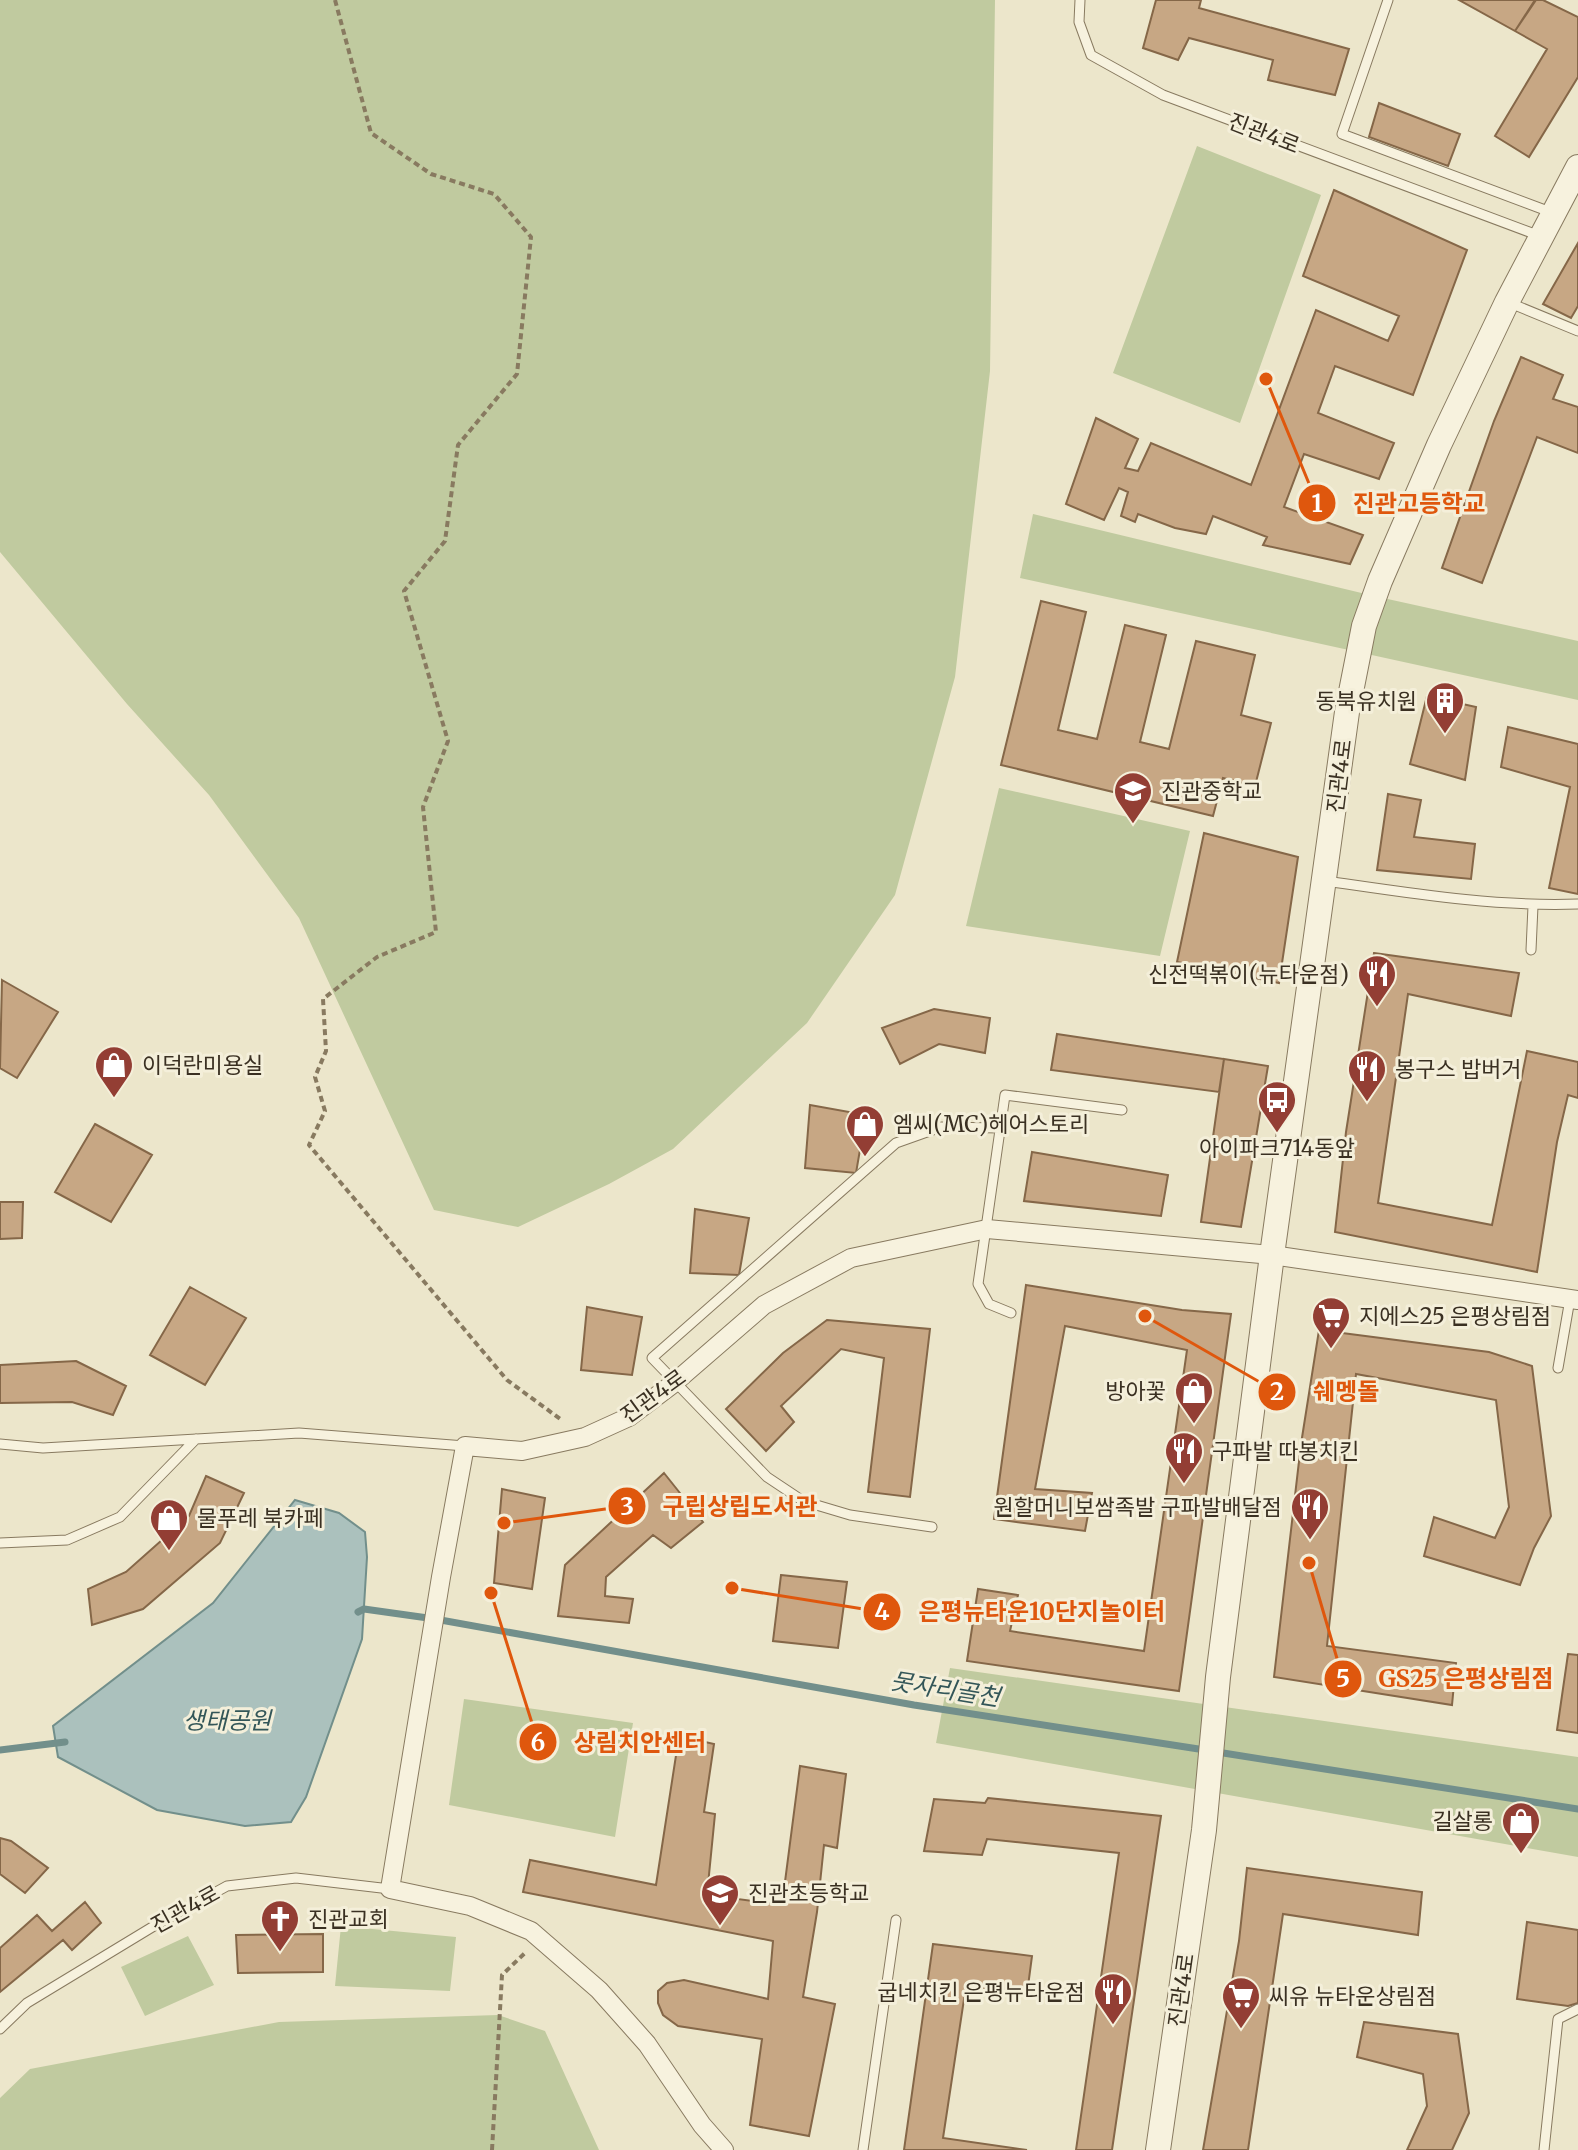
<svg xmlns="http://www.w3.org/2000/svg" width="1578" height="2150" font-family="Merriweather,'Noto Sans KR',serif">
<rect width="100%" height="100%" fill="#ece6cb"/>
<path fill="#c0ca9f" d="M 0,0 L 995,0 L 990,371 L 955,677 L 895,895 L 807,1023 L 673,1149 L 609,1184 L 518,1227 L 434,1210 L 299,918 L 209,795 L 127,704 L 0,552 Z
M 1197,146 L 1321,195 L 1240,423 L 1113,373 Z
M 1033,514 L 1374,596 L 1578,641 L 1578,700 L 1020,578 Z
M 999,788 L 1190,831 L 1160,956 L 966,926 Z
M 950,1668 L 1578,1757 L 1578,1857 L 936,1743 Z
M 464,1699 L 633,1723 L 615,1837 L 449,1805 Z
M 341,1926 L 456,1937 L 450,1991 L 335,1986 Z
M 188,1936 L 214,1985 L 145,2016 L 121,1967 Z
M 498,2015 L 545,2031 L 599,2150 L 0,2150 L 0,2098 L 30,2069 L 279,2022 Z"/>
<path fill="#abc1bd" stroke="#728f8b" stroke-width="2" d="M 295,1500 L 339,1513 L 365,1532 L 367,1557 L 362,1639 L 306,1797 L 291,1822 L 245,1826 L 157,1810 L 58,1757 L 53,1726 L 213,1603 Z"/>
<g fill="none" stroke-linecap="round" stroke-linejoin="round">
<path stroke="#728f8b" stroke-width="7" d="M 358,1612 L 364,1609 L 435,1619 L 914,1705 L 1205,1750
M 0,1750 L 65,1742
M 1217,1752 L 1578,1809"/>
</g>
<path fill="#c7a784" stroke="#856748" stroke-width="2" d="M 1156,0 L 1201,0 L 1199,8 L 1349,49 L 1335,95 L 1268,80 L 1273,60 L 1189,38 L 1178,60 L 1143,48 Z
M 1459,0 L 1535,0 L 1515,31 Z
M 1536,0 L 1543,0 L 1578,17 L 1578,77 L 1529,157 L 1495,136 L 1547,49 L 1515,31 Z
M 1379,103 L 1460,134 L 1448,166 L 1369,137 Z
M 1334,190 L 1467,250 L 1413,395 L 1335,366 L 1318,413 L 1394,443 L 1379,479 L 1304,454 L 1284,507 L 1363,535 L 1350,564 L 1263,545 L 1267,537 L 1213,516 L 1206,534 L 1175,528 L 1138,514 L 1135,522 L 1121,516 L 1128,492 L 1119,488 L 1104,520 L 1066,504 L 1096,418 L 1138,439 L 1125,468 L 1138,471 L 1151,443 L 1251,485 L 1316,310 L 1388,341 L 1399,316 L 1303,276 Z
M 1578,243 L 1578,306 L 1571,318 L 1543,304 Z
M 1521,357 L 1563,375 L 1553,399 L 1578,407 L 1578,453 L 1537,437 L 1482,583 L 1442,568 L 1494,421 Z
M 1041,601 L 1086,612 L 1058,730 L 1097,739 L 1125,625 L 1166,635 L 1140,742 L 1169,749 L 1196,641 L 1255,655 L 1241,715 L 1271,723 L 1255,786 L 1223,778 L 1213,816 L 1001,765 Z
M 1427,696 L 1476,707 L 1465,780 L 1410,764 Z
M 1508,727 L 1578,744 L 1578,894 L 1549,888 L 1570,787 L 1501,767 Z
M 1388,794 L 1421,800 L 1414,837 L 1475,844 L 1471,879 L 1377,870 Z
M 1204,833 L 1298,857 L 1279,983 L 1177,962 Z
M 1374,953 L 1519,973 L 1511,1016 L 1408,994 L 1378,1203 L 1492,1225 L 1527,1051 L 1578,1062 L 1578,1098 L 1568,1095 L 1557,1142 L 1537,1272 L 1335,1232 L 1346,1132 Z
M 2,980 L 58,1012 L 17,1078 L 0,1068 Z
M 934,1009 L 990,1018 L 985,1053 L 939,1044 L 900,1064 L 882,1028 Z
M 1057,1034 L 1224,1059 L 1219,1092 L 1051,1070 Z
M 1224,1059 L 1268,1066 L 1241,1227 L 1201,1222 Z
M 810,1105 L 866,1115 L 856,1173 L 805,1168 Z
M 95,1124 L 152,1155 L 111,1222 L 55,1192 Z
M 1032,1152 L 1168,1175 L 1161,1216 L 1024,1201 Z
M 0,1202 L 23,1202 L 22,1238 L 0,1239 Z
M 695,1209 L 749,1218 L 739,1275 L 690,1273 Z
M 1026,1285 L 1182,1310 L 1231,1314 L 1179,1691 L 967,1661 L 978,1589 L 1018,1595 L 1010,1631 L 1144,1651 L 1187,1350 L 1065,1326 L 1035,1489 L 1092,1493 L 1085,1531 L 994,1519 Z
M 190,1287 L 246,1318 L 205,1385 L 150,1355 Z
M 587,1307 L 642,1317 L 632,1375 L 581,1370 Z
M 827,1320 L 930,1329 L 910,1497 L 868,1492 L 884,1358 L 841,1349 L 781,1406 L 794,1422 L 766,1451 L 726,1409 L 783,1353 Z
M 1319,1330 L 1489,1352 L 1532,1366 L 1551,1516 L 1534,1548 L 1520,1585 L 1424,1556 L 1434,1517 L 1495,1538 L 1509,1507 L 1496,1400 L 1356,1374 L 1327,1646 L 1456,1663 L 1452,1705 L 1274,1677 L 1301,1444 Z
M 76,1361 L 126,1386 L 113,1415 L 72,1402 L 0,1403 L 0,1365 Z
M 664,1473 L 703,1522 L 671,1548 L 653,1535 L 606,1577 L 605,1596 L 633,1599 L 629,1623 L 558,1616 L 565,1565 Z
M 206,1476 L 244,1493 L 220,1543 L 143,1609 L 92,1625 L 88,1589 L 126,1572 L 189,1516 Z
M 502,1489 L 545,1498 L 532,1589 L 494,1583 Z
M 781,1575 L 847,1582 L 838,1648 L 773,1641 Z
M 1568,1654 L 1578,1655 L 1578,1733 L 1557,1730 Z
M 679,1736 L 714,1744 L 704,1812 L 715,1814 L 707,1895 L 782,1905 L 800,1766 L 846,1774 L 837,1848 L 824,1845 L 817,1912 L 803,1997 L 835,2004 L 809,2136 L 750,2125 L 762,2039 L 678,2026 L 663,2015 L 658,2003 L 658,1991 L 667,1983 L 684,1980 L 768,1999 L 773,1941 L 523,1892 L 530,1860 L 656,1885 Z
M 988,1798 L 1161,1816 L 1112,2150 L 1076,2150 L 1119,1853 L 987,1839 L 982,1855 L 924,1851 L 934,1799 L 985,1803 Z
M 0,1838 L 11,1841 L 48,1868 L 25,1893 L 0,1874 Z
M 1247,1868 L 1422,1892 L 1418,1935 L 1283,1914 L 1248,2150 L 1203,2150 L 1239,1941 Z
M 85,1902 L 101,1923 L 72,1950 L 63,1940 L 0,1992 L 0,1948 L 37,1915 L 52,1931 Z
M 1527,1922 L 1578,1930 L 1578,2003 L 1568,2006 L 1517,1999 Z
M 323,1934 L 323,1972 L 238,1973 L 236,1935 Z
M 933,1944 L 1032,1956 L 1027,1994 L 966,1986 L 943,2138 L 1027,2150 L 904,2150 Z
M 1364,2022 L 1458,2034 L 1469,2113 L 1452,2150 L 1407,2150 L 1427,2106 L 1423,2074 L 1357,2057 Z"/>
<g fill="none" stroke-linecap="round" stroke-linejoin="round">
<defs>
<path id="service" d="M 1080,0 L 1079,22 L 1091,55 L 1163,95 L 1540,236
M 1388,0 L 1342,134 L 1553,213
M 1510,303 L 1578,331
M 1326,881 C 1410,893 1493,907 1578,904
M 1531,950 L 1533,906
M 1011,1313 L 989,1304 L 978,1284 L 1005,1095 L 1122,1110
M 1558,1368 L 1570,1299
M 0,1444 L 43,1448 L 299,1433 L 465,1446
M 932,1527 L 850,1515 L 803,1501 L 767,1477 L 652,1358 L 896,1143 L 941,1127 L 1000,1128
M 0,1543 L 67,1540 L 120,1517 L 196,1439
M 0,2029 L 27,2003 L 154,1926 L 227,1886 L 296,1878 L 390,1889
M 863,2150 L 896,1920
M 1544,2150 L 1558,2019 L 1578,2009"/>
<path id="minor" d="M 724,2150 L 702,2125 L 647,2044 L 599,1990 L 531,1931 L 470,1906 L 390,1889 L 441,1577 L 465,1446 L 522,1451 L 585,1437 L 629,1417 L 674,1383 L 764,1305 L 851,1258 L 987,1229 L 1272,1255 L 1578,1300"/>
<path id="tertiary" d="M 1158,2150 L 1204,1830 L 1218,1677 L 1272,1255 L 1347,712 L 1364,626 L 1380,581 L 1439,445 L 1507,302 L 1578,167"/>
</defs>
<use href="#service" stroke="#887a60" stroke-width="11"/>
<use href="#minor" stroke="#887a60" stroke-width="20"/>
<use href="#tertiary" stroke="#887a60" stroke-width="26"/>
<path stroke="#887a60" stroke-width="4" stroke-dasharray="6 4" stroke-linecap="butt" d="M 335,0 L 371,133 L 431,174 L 494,194 L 531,237 L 517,374 L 458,445 L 445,541 L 404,591 L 448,741 L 423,807 L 436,932 L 377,957 L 323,999 L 326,1051 L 315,1077 L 325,1111 L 309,1145 L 507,1380 L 563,1421
M 492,2150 L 502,1975 L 527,1951"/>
<use href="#service" stroke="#f7f2de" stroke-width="9"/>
<use href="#minor" stroke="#f7f2de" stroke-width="18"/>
<use href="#tertiary" stroke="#f7f2de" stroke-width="24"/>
</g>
<defs>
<symbol id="building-pin" viewBox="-11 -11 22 30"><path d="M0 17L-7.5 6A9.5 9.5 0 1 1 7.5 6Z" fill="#933e34" stroke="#f4efda"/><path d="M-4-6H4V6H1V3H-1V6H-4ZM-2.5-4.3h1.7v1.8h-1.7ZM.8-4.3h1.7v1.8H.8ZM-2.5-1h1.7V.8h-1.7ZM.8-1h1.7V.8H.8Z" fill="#fff"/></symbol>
<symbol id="school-pin" viewBox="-11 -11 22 30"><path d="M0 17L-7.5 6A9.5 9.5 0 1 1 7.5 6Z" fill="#933e34" stroke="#f4efda"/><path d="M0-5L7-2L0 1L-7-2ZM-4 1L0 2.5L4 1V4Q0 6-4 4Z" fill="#fff"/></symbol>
<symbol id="restaurant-pin" viewBox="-11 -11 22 30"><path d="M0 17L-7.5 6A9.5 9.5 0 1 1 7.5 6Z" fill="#933e34" stroke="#f4efda"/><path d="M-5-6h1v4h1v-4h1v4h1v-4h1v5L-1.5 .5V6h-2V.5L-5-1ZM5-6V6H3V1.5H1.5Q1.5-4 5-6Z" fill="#fff"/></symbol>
<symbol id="shop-pin" viewBox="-11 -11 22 30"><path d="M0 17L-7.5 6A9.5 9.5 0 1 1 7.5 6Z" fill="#933e34" stroke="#f4efda"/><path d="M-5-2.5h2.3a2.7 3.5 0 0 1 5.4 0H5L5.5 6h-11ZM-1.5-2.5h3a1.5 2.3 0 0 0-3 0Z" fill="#fff"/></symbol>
<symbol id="bus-pin" viewBox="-11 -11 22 30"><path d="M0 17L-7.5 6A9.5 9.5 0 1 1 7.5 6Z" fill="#933e34" stroke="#f4efda"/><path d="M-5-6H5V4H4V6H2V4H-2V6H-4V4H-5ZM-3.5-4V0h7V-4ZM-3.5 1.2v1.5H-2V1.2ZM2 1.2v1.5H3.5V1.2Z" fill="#fff"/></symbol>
<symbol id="supermarket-pin" viewBox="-11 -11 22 30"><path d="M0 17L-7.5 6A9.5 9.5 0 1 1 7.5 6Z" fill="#933e34" stroke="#f4efda"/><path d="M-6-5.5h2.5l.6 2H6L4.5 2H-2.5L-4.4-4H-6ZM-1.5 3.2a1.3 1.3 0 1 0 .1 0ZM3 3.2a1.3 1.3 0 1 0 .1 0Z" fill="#fff"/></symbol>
<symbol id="church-pin" viewBox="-11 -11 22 30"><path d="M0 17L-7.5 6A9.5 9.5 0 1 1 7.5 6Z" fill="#933e34" stroke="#f4efda"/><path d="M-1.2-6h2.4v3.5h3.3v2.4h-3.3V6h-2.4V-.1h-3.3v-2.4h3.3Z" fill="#fff"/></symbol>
</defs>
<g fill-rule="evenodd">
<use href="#building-pin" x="1423" y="679" width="44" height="60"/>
<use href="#school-pin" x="1111" y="769" width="44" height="60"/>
<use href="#restaurant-pin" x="1355" y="952" width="44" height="60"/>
<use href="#shop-pin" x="92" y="1043" width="44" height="60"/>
<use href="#restaurant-pin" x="1345" y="1047" width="44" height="60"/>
<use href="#bus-pin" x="1255" y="1078" width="44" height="60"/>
<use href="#shop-pin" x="843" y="1102" width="44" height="60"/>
<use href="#supermarket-pin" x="1309" y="1294" width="44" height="60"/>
<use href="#shop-pin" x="1172" y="1369" width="44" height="60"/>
<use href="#restaurant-pin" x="1162" y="1429" width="44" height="60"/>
<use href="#restaurant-pin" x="1288" y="1485" width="44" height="60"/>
<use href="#shop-pin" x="147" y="1496" width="44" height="60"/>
<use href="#shop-pin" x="1499" y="1799" width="44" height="60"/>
<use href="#school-pin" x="698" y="1871" width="44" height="60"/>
<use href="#church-pin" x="258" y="1897" width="44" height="60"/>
<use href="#restaurant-pin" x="1091" y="1970" width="44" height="60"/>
<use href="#supermarket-pin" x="1219" y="1974" width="44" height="60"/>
</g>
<g text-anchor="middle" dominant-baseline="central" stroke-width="6" stroke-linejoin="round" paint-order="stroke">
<g font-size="22" fill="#3a3022" stroke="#f4efda">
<text transform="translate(1264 133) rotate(21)">진관4로</text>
<text transform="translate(1339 776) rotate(-83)">진관4로</text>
<text transform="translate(653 1396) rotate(-36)">진관4로</text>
<text transform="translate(185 1909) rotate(-29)">진관4로</text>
<text transform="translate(1181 1990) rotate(-82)">진관4로</text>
</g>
<g font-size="22" fill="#3a3022" stroke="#f4efda" text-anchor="start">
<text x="1417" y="701" text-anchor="end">동북유치원</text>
<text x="1161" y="791">진관중학교</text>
<text x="1349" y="974" text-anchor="end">신전떡볶이(뉴타운점)</text>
<text x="142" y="1065">이덕란미용실</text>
<text x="1395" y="1069">봉구스 밥버거</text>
<text x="893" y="1124">엠씨(MC)헤어스토리</text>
<text x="1277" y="1148" text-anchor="middle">아이파크714동앞</text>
<text x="1359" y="1316">지에스25 은평상림점</text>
<text x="1166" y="1391" text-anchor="end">방아꽃</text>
<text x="1212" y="1451">구파발 따봉치킨</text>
<text x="1282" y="1507" text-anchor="end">원할머니보쌈족발 구파발배달점</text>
<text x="197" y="1518">물푸레 북카페</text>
<text x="1493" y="1821" text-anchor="end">길살롱</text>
<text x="748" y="1893">진관초등학교</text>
<text x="308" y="1919">진관교회</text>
<text x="1085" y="1992" text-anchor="end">굽네치킨 은평뉴타운점</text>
<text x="1269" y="1996">씨유 뉴타운상림점</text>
</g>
<g font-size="24" font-style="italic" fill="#335658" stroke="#f4efda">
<text transform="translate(945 1689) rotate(9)">못자리골천</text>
<text x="227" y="1720">생태공원</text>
</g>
</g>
<path fill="none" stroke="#df570d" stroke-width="3" d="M1266 379L1317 503M1145 1316L1277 1392M504 1523L627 1506M732 1588L882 1612M1309 1563L1343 1679M491 1593L538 1742"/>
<g fill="#df570d" stroke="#f4efda" stroke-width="3">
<circle cx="1266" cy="379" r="8"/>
<circle cx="1145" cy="1316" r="8"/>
<circle cx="504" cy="1523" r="8"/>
<circle cx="732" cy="1588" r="8"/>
<circle cx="1309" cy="1563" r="8"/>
<circle cx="491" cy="1593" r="8"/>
<circle cx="1317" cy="503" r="20"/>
<circle cx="1277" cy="1392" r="20"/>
<circle cx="627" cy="1506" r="20"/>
<circle cx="882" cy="1612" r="20"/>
<circle cx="1343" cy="1679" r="20"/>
<circle cx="538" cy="1742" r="20"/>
</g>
<g font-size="24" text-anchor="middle" font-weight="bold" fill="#fff">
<text x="1317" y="512">1</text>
<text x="1277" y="1400">2</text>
<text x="627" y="1515">3</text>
<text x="882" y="1620">4</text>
<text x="1343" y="1687">5</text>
<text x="538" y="1751">6</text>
</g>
<g font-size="24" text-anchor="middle" font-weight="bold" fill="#df570d" stroke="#f4efda" stroke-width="6" stroke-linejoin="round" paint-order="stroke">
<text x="1419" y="512">진관고등학교</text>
<text x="1346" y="1400">쉐멩돌</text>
<text x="740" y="1515">구립상립도서관</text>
<text x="1042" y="1620">은평뉴타운10단지놀이터</text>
<text x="1466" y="1687">GS25 은평상림점</text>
<text x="640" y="1751">상림치안센터</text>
</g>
</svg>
